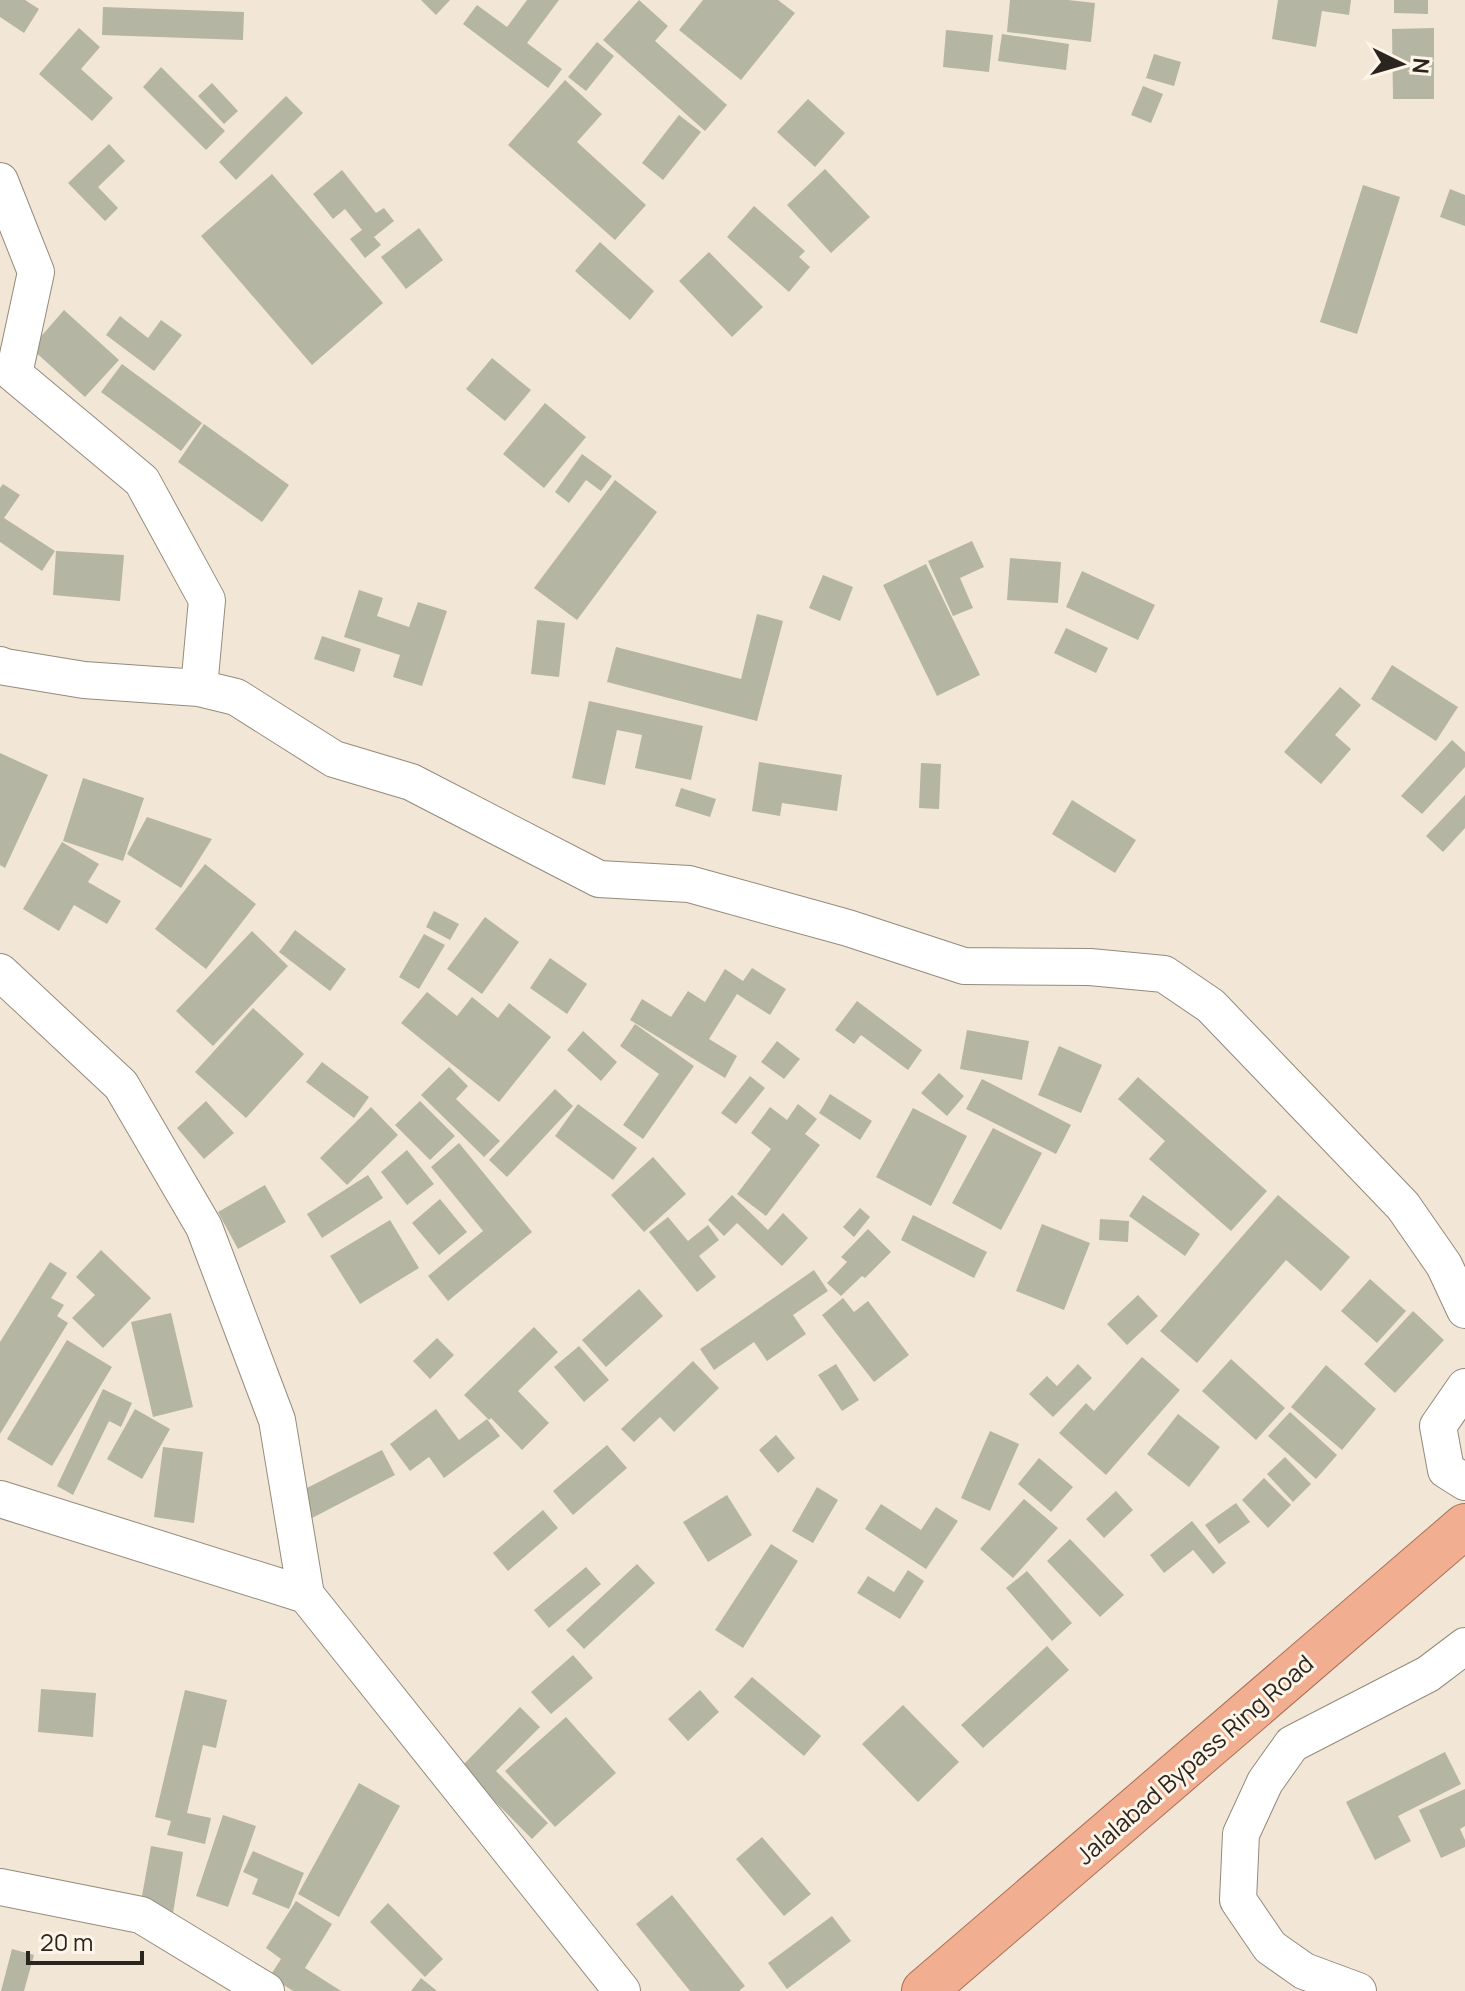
<svg xmlns="http://www.w3.org/2000/svg" width="1465" height="1991" font-family="Manrope,sans-serif">
<rect width="100%" height="100%" fill="#f2e7d6"/>
<path fill="#b4b5a2" d="M 0,0 L 25,0 L 39,9 L 24,33 L 0,17 Z
M 421,0 L 450,0 L 436,15 Z
M 527,0 L 559,0 L 527,43 L 562,69 L 548,88 L 463,24 L 477,5 L 507,27 Z
M 639,0 L 668,26 L 655,41 L 727,105 L 705,131 L 603,40 Z
M 703,0 L 778,0 L 795,13 L 741,80 L 679,30 Z
M 1010,0 L 1068,0 L 1095,3 L 1091,42 L 1007,32 Z
M 1278,0 L 1351,0 L 1349,15 L 1322,11 L 1316,47 L 1272,39 Z
M 1394,0 L 1428,0 L 1428,14 L 1394,13 Z
M 103,7 L 244,12 L 243,40 L 102,35 Z
M 79,28 L 100,47 L 81,69 L 113,98 L 92,121 L 39,74 Z
M 1434,28 L 1434,99 L 1393,99 L 1392,29 Z
M 946,30 L 993,35 L 989,72 L 943,67 Z
M 1002,34 L 1069,44 L 1066,70 L 998,61 Z
M 597,42 L 614,56 L 586,91 L 568,77 Z
M 1154,54 L 1181,62 L 1174,86 L 1146,78 Z
M 161,67 L 225,131 L 206,150 L 143,87 Z
M 565,80 L 602,114 L 577,142 L 646,205 L 615,240 L 508,145 Z
M 212,83 L 238,111 L 224,124 L 198,96 Z
M 1143,86 L 1163,94 L 1151,123 L 1131,115 Z
M 286,96 L 303,113 L 236,180 L 219,162 Z
M 808,99 L 845,133 L 815,167 L 777,132 Z
M 679,115 L 701,132 L 663,180 L 642,163 Z
M 109,144 L 125,161 L 98,187 L 118,208 L 105,221 L 68,183 Z
M 825,169 L 870,217 L 831,253 L 787,205 Z
M 342,170 L 376,213 L 384,208 L 394,221 L 374,237 L 381,245 L 365,258 L 350,239 L 362,230 L 345,209 L 333,219 L 313,194 Z
M 272,174 L 383,303 L 312,365 L 201,236 Z
M 1363,185 L 1400,197 L 1357,334 L 1320,322 Z
M 1450,189 L 1465,195 L 1465,226 L 1440,217 Z
M 754,206 L 805,251 L 799,257 L 810,267 L 789,292 L 727,237 Z
M 419,228 L 443,260 L 406,289 L 381,257 Z
M 600,242 L 654,291 L 630,320 L 575,271 Z
M 709,252 L 763,307 L 732,337 L 679,281 Z
M 64,310 L 119,360 L 85,397 L 31,348 Z
M 120,316 L 148,338 L 161,320 L 182,335 L 154,371 L 106,335 Z
M 492,358 L 531,390 L 505,421 L 466,389 Z
M 122,364 L 202,423 L 181,451 L 101,392 Z
M 545,403 L 586,437 L 544,488 L 503,454 Z
M 204,424 L 289,485 L 262,522 L 178,462 Z
M 582,454 L 612,476 L 601,491 L 586,480 L 569,503 L 555,492 Z
M 615,480 L 657,512 L 577,620 L 534,588 Z
M 3,484 L 20,495 L 4,518 L 55,551 L 42,571 L 0,542 L 0,488 Z
M 972,541 L 984,567 L 960,578 L 973,608 L 953,616 L 928,561 Z
M 56,551 L 124,555 L 120,601 L 53,595 Z
M 1010,558 L 1061,562 L 1058,603 L 1007,600 Z
M 926,564 L 980,675 L 937,696 L 883,585 Z
M 1082,571 L 1155,605 L 1138,640 L 1066,607 Z
M 823,575 L 853,587 L 840,621 L 809,608 Z
M 359,590 L 383,598 L 377,616 L 409,627 L 418,602 L 447,611 L 422,686 L 393,677 L 400,655 L 344,637 Z
M 757,614 L 783,621 L 757,721 L 607,682 L 616,647 L 741,679 Z
M 537,620 L 565,623 L 559,677 L 531,674 Z
M 1066,628 L 1108,648 L 1096,673 L 1054,653 Z
M 322,636 L 361,649 L 354,672 L 314,659 Z
M 1392,665 L 1458,707 L 1436,741 L 1371,699 Z
M 1340,687 L 1361,705 L 1335,735 L 1351,749 L 1321,784 L 1284,752 Z
M 589,701 L 703,726 L 691,780 L 635,768 L 642,735 L 617,730 L 605,785 L 572,778 Z
M 1452,740 L 1465,752 L 1465,767 L 1422,814 L 1401,796 Z
M 0,753 L 48,775 L 5,868 L 0,865 Z
M 759,762 L 842,775 L 837,811 L 782,803 L 780,816 L 752,811 Z
M 921,763 L 941,764 L 939,809 L 919,808 Z
M 83,778 L 144,798 L 123,861 L 63,841 Z
M 681,788 L 716,799 L 710,817 L 675,806 Z
M 1465,795 L 1465,828 L 1443,852 L 1426,836 Z
M 1072,800 L 1136,840 L 1115,873 L 1052,834 Z
M 147,817 L 212,839 L 181,888 L 127,854 Z
M 62,842 L 99,864 L 88,882 L 121,901 L 107,924 L 74,905 L 59,931 L 23,909 Z
M 205,864 L 256,904 L 206,969 L 155,929 Z
M 434,911 L 459,924 L 450,940 L 426,927 Z
M 485,917 L 519,942 L 482,994 L 447,969 Z
M 295,930 L 346,969 L 330,991 L 279,952 Z
M 252,931 L 288,966 L 213,1046 L 176,1011 Z
M 424,934 L 445,945 L 419,989 L 399,977 Z
M 550,958 L 587,984 L 567,1014 L 530,988 Z
M 752,968 L 786,989 L 770,1015 L 737,994 L 709,1039 L 737,1056 L 725,1078 L 630,1020 L 642,999 L 671,1017 L 688,991 L 705,1002 L 725,969 L 743,981 Z
M 427,992 L 457,1016 L 472,997 L 498,1018 L 509,1003 L 551,1037 L 499,1102 L 401,1023 Z
M 857,1001 L 922,1050 L 908,1070 L 861,1035 L 854,1044 L 835,1030 Z
M 253,1008 L 304,1054 L 246,1118 L 195,1072 Z
M 635,1024 L 694,1066 L 643,1139 L 623,1125 L 659,1074 L 620,1046 Z
M 967,1030 L 1029,1041 L 1022,1080 L 960,1069 Z
M 583,1031 L 617,1062 L 601,1081 L 567,1050 Z
M 777,1041 L 800,1059 L 784,1079 L 761,1062 Z
M 1059,1046 L 1102,1065 L 1081,1113 L 1038,1095 Z
M 322,1062 L 369,1097 L 354,1118 L 306,1082 Z
M 449,1067 L 468,1086 L 456,1099 L 500,1141 L 484,1157 L 421,1095 Z
M 939,1073 L 964,1096 L 947,1116 L 921,1093 Z
M 750,1076 L 765,1088 L 736,1124 L 721,1113 Z
M 1138,1077 L 1267,1191 L 1231,1231 L 1149,1159 L 1165,1141 L 1118,1099 Z
M 982,1079 L 1071,1125 L 1056,1154 L 966,1109 Z
M 555,1089 L 573,1106 L 507,1177 L 489,1160 Z
M 830,1094 L 872,1121 L 860,1140 L 819,1113 Z
M 206,1101 L 234,1133 L 204,1159 L 177,1128 Z
M 420,1101 L 455,1136 L 430,1160 L 395,1125 Z
M 578,1104 L 637,1148 L 613,1180 L 555,1136 Z
M 798,1104 L 817,1119 L 805,1134 L 820,1145 L 766,1216 L 737,1194 L 771,1149 L 751,1133 L 770,1107 L 787,1120 Z
M 371,1107 L 398,1135 L 347,1185 L 320,1158 Z
M 913,1108 L 967,1136 L 931,1206 L 876,1177 Z
M 993,1128 L 1042,1153 L 1001,1230 L 952,1203 Z
M 459,1143 L 532,1232 L 448,1301 L 428,1276 L 483,1231 L 431,1167 Z
M 407,1150 L 434,1184 L 407,1205 L 381,1172 Z
M 653,1157 L 686,1194 L 644,1232 L 611,1195 Z
M 368,1175 L 383,1198 L 322,1238 L 307,1214 Z
M 265,1185 L 286,1222 L 238,1249 L 218,1212 Z
M 732,1195 L 768,1230 L 783,1213 L 808,1238 L 782,1266 L 737,1223 L 724,1236 L 708,1220 Z
M 1143,1195 L 1200,1234 L 1185,1256 L 1129,1216 Z
M 1278,1195 L 1350,1257 L 1321,1291 L 1286,1260 L 1197,1363 L 1160,1331 Z
M 440,1199 L 467,1232 L 439,1255 L 412,1223 Z
M 860,1208 L 870,1217 L 854,1237 L 843,1227 Z
M 913,1215 L 987,1252 L 974,1278 L 901,1240 Z
M 668,1217 L 688,1241 L 708,1225 L 719,1240 L 699,1256 L 716,1277 L 697,1292 L 649,1232 Z
M 1100,1219 L 1129,1221 L 1128,1242 L 1099,1240 Z
M 390,1220 L 419,1268 L 360,1304 L 330,1256 Z
M 1042,1224 L 1090,1243 L 1064,1310 L 1016,1291 Z
M 868,1229 L 891,1252 L 865,1278 L 862,1276 L 841,1296 L 827,1283 L 847,1262 L 841,1257 Z
M 101,1250 L 151,1298 L 103,1348 L 72,1318 L 95,1295 L 76,1277 Z
M 50,1262 L 67,1273 L 51,1298 L 64,1305 L 57,1316 L 68,1323 L 0,1434 L 0,1342 Z
M 814,1270 L 828,1291 L 793,1315 L 806,1334 L 767,1361 L 754,1342 L 714,1370 L 700,1349 Z
M 1370,1279 L 1406,1311 L 1377,1343 L 1341,1311 Z
M 639,1289 L 663,1316 L 606,1367 L 582,1340 Z
M 1138,1295 L 1158,1316 L 1127,1345 L 1107,1324 Z
M 843,1298 L 854,1312 L 868,1301 L 909,1355 L 874,1382 L 822,1315 Z
M 1413,1311 L 1444,1340 L 1395,1393 L 1364,1364 Z
M 171,1313 L 193,1407 L 153,1417 L 131,1322 Z
M 534,1327 L 558,1352 L 518,1391 L 549,1423 L 522,1450 L 491,1418 L 489,1420 L 464,1395 Z
M 437,1338 L 454,1355 L 430,1379 L 413,1361 Z
M 67,1340 L 112,1367 L 52,1466 L 7,1439 Z
M 579,1346 L 609,1380 L 584,1402 L 554,1367 Z
M 1142,1357 L 1180,1390 L 1106,1475 L 1059,1433 L 1086,1403 L 1094,1411 Z
M 1231,1359 L 1285,1408 L 1256,1440 L 1202,1391 Z
M 693,1361 L 719,1388 L 674,1432 L 660,1417 L 634,1442 L 621,1429 Z
M 836,1364 L 859,1400 L 842,1411 L 818,1375 Z
M 1078,1364 L 1092,1378 L 1053,1417 L 1029,1394 L 1047,1376 L 1057,1386 Z
M 1326,1365 L 1376,1409 L 1342,1450 L 1291,1407 Z
M 103,1389 L 132,1403 L 121,1427 L 109,1421 L 73,1495 L 57,1486 Z
M 135,1409 L 170,1429 L 142,1479 L 107,1459 Z
M 436,1409 L 459,1440 L 487,1419 L 500,1436 L 444,1478 L 429,1457 L 410,1471 L 390,1444 Z
M 1290,1412 L 1337,1455 L 1316,1479 L 1268,1436 Z
M 1178,1414 L 1220,1447 L 1189,1487 L 1147,1454 Z
M 990,1431 L 1019,1444 L 990,1511 L 961,1498 Z
M 776,1435 L 795,1458 L 778,1473 L 759,1450 Z
M 607,1445 L 627,1468 L 573,1515 L 553,1491 Z
M 163,1447 L 203,1452 L 194,1523 L 154,1517 Z
M 382,1450 L 395,1475 L 312,1518 L 299,1492 Z
M 1285,1457 L 1311,1484 L 1293,1502 L 1267,1474 Z
M 1039,1458 L 1073,1487 L 1051,1512 L 1018,1484 Z
M 1264,1478 L 1291,1505 L 1268,1528 L 1242,1500 Z
M 817,1487 L 838,1500 L 813,1543 L 792,1531 Z
M 1116,1491 L 1133,1510 L 1104,1538 L 1086,1519 Z
M 727,1495 L 752,1535 L 708,1562 L 683,1522 Z
M 1024,1499 L 1058,1528 L 1013,1578 L 980,1549 Z
M 1236,1503 L 1250,1522 L 1219,1544 L 1205,1525 Z
M 881,1504 L 921,1530 L 936,1507 L 958,1521 L 926,1569 L 865,1529 Z
M 543,1510 L 558,1528 L 508,1571 L 493,1553 Z
M 1192,1521 L 1226,1563 L 1213,1574 L 1193,1550 L 1164,1573 L 1150,1555 Z
M 1070,1539 L 1124,1595 L 1100,1617 L 1047,1561 Z
M 771,1544 L 798,1561 L 743,1648 L 715,1630 Z
M 637,1564 L 655,1583 L 584,1649 L 566,1630 Z
M 586,1567 L 601,1584 L 549,1628 L 534,1610 Z
M 908,1570 L 924,1581 L 900,1619 L 857,1593 L 868,1576 L 894,1592 Z
M 1027,1571 L 1072,1623 L 1052,1641 L 1006,1588 Z
M 1047,1646 L 1069,1670 L 983,1748 L 961,1725 Z
M 573,1655 L 593,1678 L 551,1714 L 531,1692 Z
M 752,1677 L 821,1736 L 804,1756 L 734,1697 Z
M 41,1689 L 96,1693 L 93,1737 L 38,1732 Z
M 185,1690 L 227,1700 L 216,1748 L 203,1745 L 187,1813 L 211,1818 L 205,1844 L 167,1835 L 171,1821 L 155,1817 Z
M 700,1690 L 719,1712 L 688,1741 L 668,1719 Z
M 903,1705 L 959,1762 L 918,1802 L 862,1744 Z
M 520,1707 L 540,1727 L 496,1771 L 548,1823 L 532,1839 L 461,1767 Z
M 566,1717 L 616,1773 L 555,1827 L 505,1771 Z
M 1445,1752 L 1461,1784 L 1398,1816 L 1411,1841 L 1375,1860 L 1346,1802 Z
M 359,1783 L 400,1806 L 339,1917 L 298,1894 Z
M 1465,1789 L 1465,1826 L 1460,1829 L 1465,1840 L 1465,1847 L 1441,1858 L 1419,1810 Z
M 223,1815 L 256,1826 L 228,1907 L 196,1896 Z
M 762,1837 L 811,1894 L 784,1916 L 736,1859 Z
M 151,1846 L 183,1852 L 173,1913 L 140,1907 Z
M 253,1851 L 304,1873 L 289,1909 L 252,1894 L 258,1879 L 243,1872 Z
M 672,1895 L 745,1986 L 739,1991 L 690,1991 L 636,1924 Z
M 296,1901 L 332,1924 L 305,1968 L 341,1991 L 293,1991 L 270,1976 L 281,1959 L 266,1948 Z
M 388,1903 L 443,1959 L 425,1977 L 370,1922 Z
M 832,1916 L 851,1941 L 787,1989 L 768,1963 Z
M 12,1949 L 34,1955 L 24,1991 L 1,1991 Z
M 421,1978 L 437,1991 L 411,1991 Z"/>
<g fill="none" stroke-linecap="round" stroke-linejoin="round">
<defs>
<path id="minor" d="M 0,181 L 36,272 L 14,374 L 142,481 L 207,600 L 199,688
M 0,665 L 5,667 L 84,680 L 199,688 L 236,697 L 334,759 L 411,782 L 599,879 L 689,884 L 848,928 L 964,966 L 1090,967 L 1164,974 L 1211,1006 L 1403,1206 L 1444,1265 L 1465,1310
M 0,972 L 121,1085 L 204,1227 L 277,1420 L 306,1595 L 622,1991
M 1465,1387 L 1438,1426 L 1446,1470 L 1465,1482
M 0,1499 L 306,1595
M 0,1887 L 141,1915 L 266,1991
M 1358,1991 L 1304,1971 L 1270,1947 L 1238,1900 L 1241,1834 L 1265,1782 L 1292,1744 L 1428,1674 L 1465,1646"/>
<path id="trunk" d="M 924,1991 L 1465,1526"/>
</defs>
<use href="#minor" stroke="#958a7b" stroke-width="38"/>
<use href="#trunk" stroke="#a97057" stroke-width="46"/>
<use href="#minor" stroke="#fff" stroke-width="36"/>
<use href="#trunk" stroke="#f2ae90" stroke-width="44"/>
</g>
<g text-anchor="middle" dominant-baseline="central" stroke-width="6" stroke-linejoin="round" paint-order="stroke">
<g font-size="24" fill="#2a251f" stroke="#fef4e7">
<text transform="translate(1194 1759) rotate(-41)">Jalalabad Bypass Ring Road</text>
</g>
</g>
<g transform="translate(1401 64) rotate(95)" stroke="#fef4e7" stroke-width="6" paint-order="stroke">
<path d="M0-6L14 30L0 20L-14 30Z" fill="#2a251f"/>
<text y="-12" font-size="22" font-weight="bold" text-anchor="middle" fill="#2a251f">N</text>
</g>
<path d="M28 1951v12h114v-12" fill="none" stroke="#2a251f" stroke-width="4"/>
<text x="40" y="1951" font-size="24" fill="#2a251f" stroke="#fef4e7" stroke-width="6" paint-order="stroke">20 m</text>
</svg>
